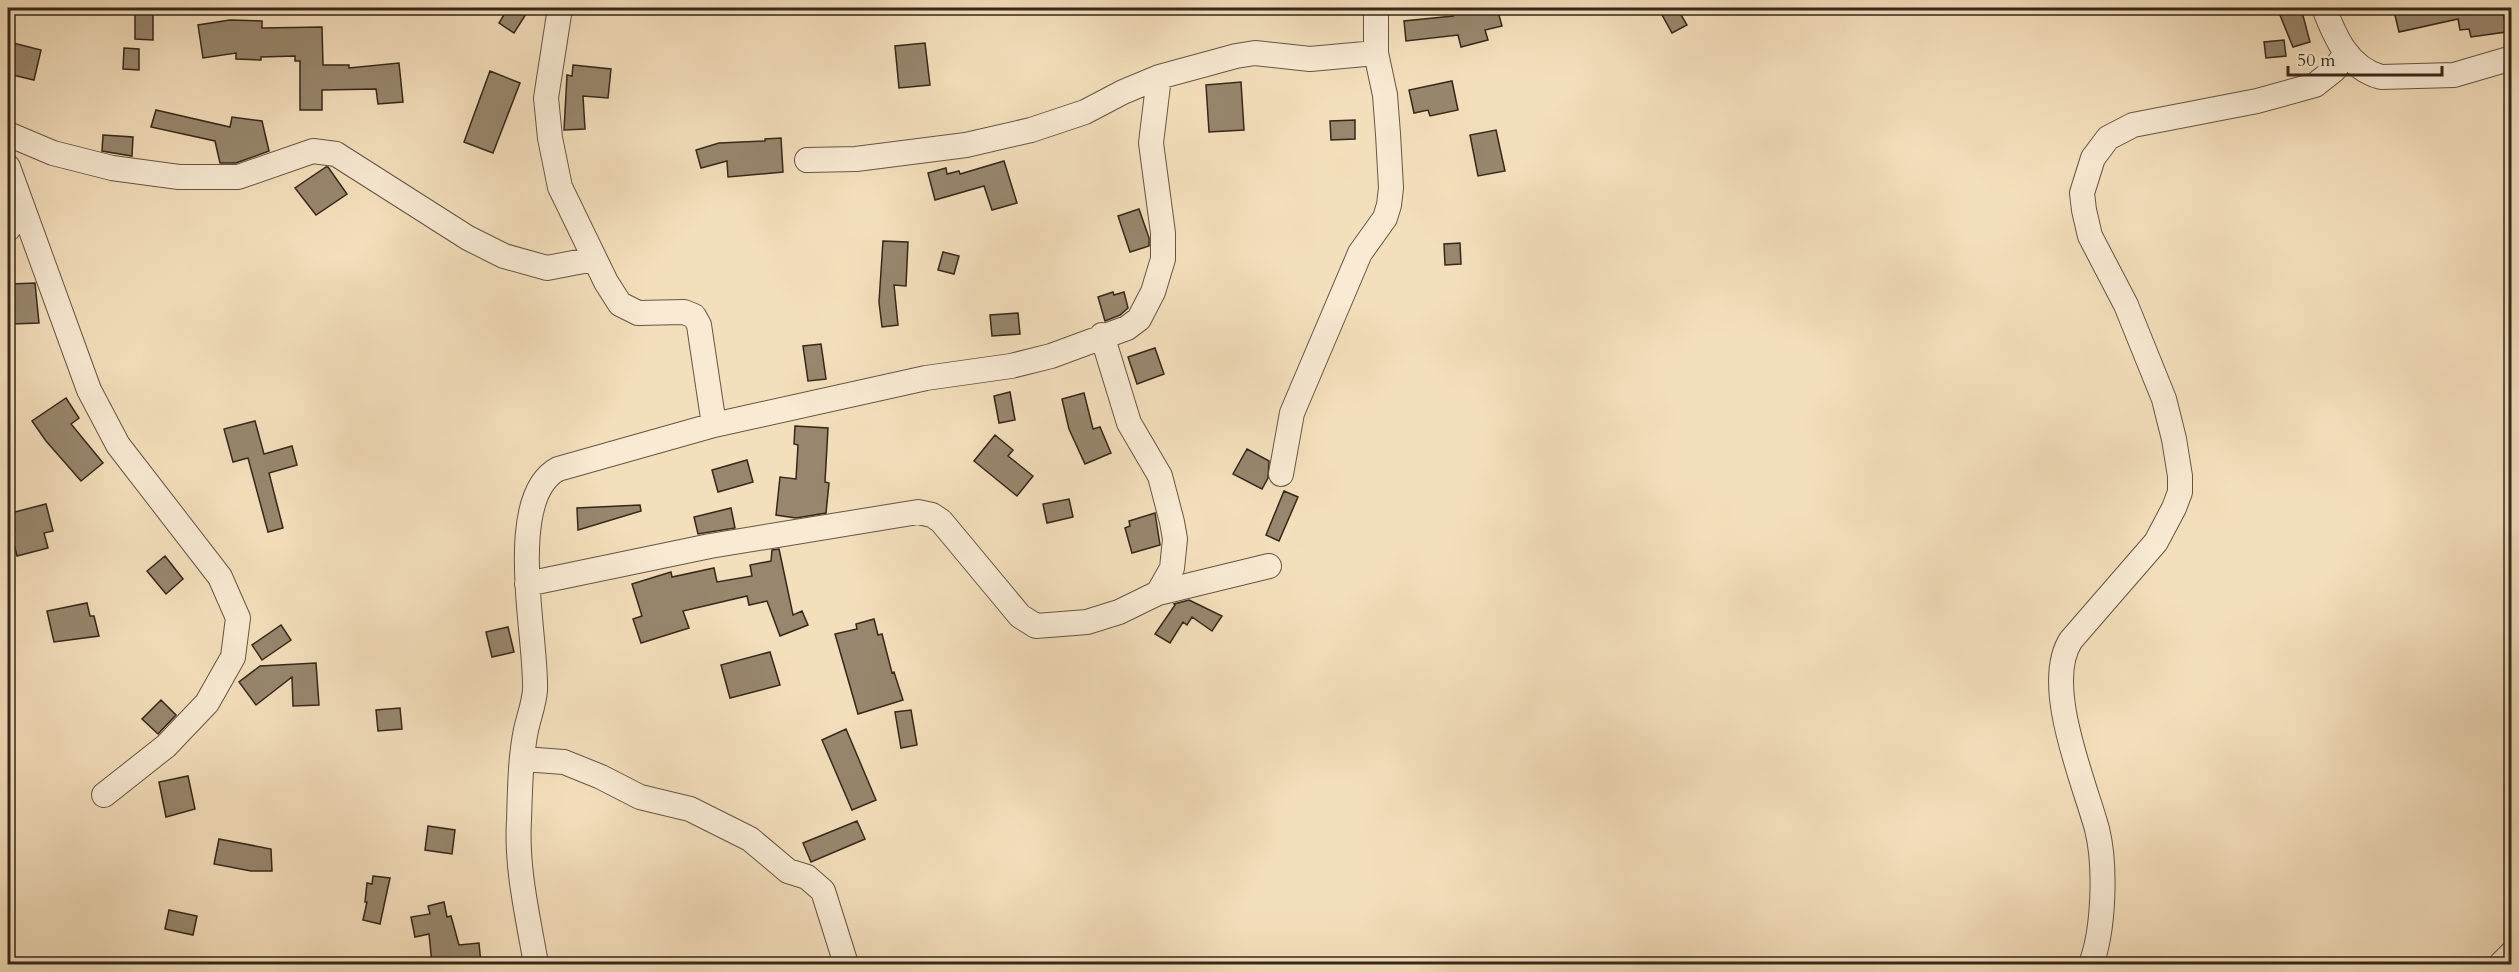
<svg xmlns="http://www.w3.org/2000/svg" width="2519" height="972" font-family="Cardo,serif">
<rect width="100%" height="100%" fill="#f4dfbc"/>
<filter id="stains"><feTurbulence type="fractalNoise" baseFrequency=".00333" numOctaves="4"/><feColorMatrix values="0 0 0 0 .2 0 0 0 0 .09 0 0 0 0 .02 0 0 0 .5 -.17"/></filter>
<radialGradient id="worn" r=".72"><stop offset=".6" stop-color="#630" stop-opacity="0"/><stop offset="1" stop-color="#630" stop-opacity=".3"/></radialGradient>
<path fill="#98876e" stroke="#35271a" stroke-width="1.5" d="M 135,8 L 153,8 L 153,40 L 135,39 Z
M 508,8 L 515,8 L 526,14 L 514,33 L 499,23 Z
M 1474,8 L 1497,8 L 1502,26 L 1485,30 L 1488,40 L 1461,47 L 1458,35 L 1406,41 L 1404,21 L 1453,16 L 1452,13 Z
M 1671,8 L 1677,8 L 1687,25 L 1672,33 L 1661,13 Z
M 2277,8 L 2301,8 L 2310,42 L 2293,47 Z
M 2409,8 L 2503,8 L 2506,32 L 2471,37 L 2469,29 L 2460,30 L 2458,19 L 2399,32 L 2394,11 Z
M 230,20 L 262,21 L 262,28 L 322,27 L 323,65 L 349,65 L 349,68 L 399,63 L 403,102 L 378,104 L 376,89 L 322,90 L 322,110 L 300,110 L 300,61 L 295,61 L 295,56 L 261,57 L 261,60 L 236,59 L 236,53 L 203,58 L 198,25 Z
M 2284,40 L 2286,56 L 2266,58 L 2264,42 Z
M 13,43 L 41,50 L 34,80 L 8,74 Z
M 925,43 L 930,85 L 899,88 L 895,46 Z
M 124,48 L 139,49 L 139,70 L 123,69 Z
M 573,65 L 611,69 L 608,98 L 583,96 L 585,129 L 564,130 L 567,75 L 572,76 Z
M 490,71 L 520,83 L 493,153 L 464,142 Z
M 1452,81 L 1458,110 L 1430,116 L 1428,110 L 1414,113 L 1409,90 Z
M 1241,82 L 1244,130 L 1209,132 L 1206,85 Z
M 156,110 L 230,127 L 232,117 L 262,121 L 269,151 L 236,163 L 220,163 L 215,141 L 151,127 Z
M 1355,120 L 1355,139 L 1331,140 L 1330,121 Z
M 1496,130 L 1505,171 L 1478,176 L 1470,135 Z
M 103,135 L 133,137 L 132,156 L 102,151 Z
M 781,138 L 783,172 L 728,177 L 727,161 L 701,168 L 696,150 L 719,143 L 765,141 L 765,139 Z
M 1004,161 L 1017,203 L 992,210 L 984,186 L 935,200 L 928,173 L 946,168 L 947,174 L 959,171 L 960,174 Z
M 326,167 L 328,167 L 347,194 L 316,215 L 295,188 Z
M 1139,209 L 1149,238 L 1149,246 L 1130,252 L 1118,216 Z
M 883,241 L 908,242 L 906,286 L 894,285 L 898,325 L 882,327 L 879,302 Z
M 1460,243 L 1461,264 L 1445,265 L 1444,244 Z
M 943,252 L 959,256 L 954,274 L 938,270 Z
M 35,283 L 39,323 L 12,324 L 10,284 Z
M 1113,292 L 1114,295 L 1124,292 L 1128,308 L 1120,315 L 1105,321 L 1098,297 Z
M 1018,313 L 1020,334 L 992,336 L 990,315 Z
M 821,344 L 826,379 L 808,381 L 803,346 Z
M 1155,348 L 1164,374 L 1137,384 L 1128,357 Z
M 1010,392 L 1015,420 L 999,423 L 994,396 Z
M 1084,393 L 1093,429 L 1100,427 L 1111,453 L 1085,464 L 1069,429 L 1062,399 Z
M 66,398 L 79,418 L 71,424 L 103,463 L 81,481 L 46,441 L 32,421 Z
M 255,421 L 264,454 L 292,446 L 297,465 L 269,473 L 283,528 L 268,532 L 248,458 L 233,462 L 224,429 Z
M 795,426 L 828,428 L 825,482 L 829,483 L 826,513 L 796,518 L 776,515 L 780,477 L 796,479 L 798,445 L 794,444 Z
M 995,435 L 1013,450 L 1008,456 L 1033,476 L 1017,496 L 974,461 Z
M 1247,449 L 1269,461 L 1268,478 L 1262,489 L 1233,474 Z
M 747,460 L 753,482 L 718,492 L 712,470 Z
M 1284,491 L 1298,497 L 1279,541 L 1266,535 Z
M 1069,499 L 1073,517 L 1047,523 L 1043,504 Z
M 46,504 L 53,531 L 44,533 L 48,548 L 17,556 L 11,531 L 15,530 L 11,513 Z
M 640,505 L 641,511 L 578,530 L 577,508 Z
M 731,508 L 735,528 L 698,534 L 694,517 Z
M 1155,513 L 1160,545 L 1132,553 L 1125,528 L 1130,526 L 1129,521 Z
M 779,549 L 793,615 L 802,611 L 808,625 L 780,636 L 767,601 L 749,605 L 747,596 L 683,611 L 689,628 L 641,643 L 633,619 L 642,616 L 632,584 L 671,572 L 672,577 L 714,568 L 717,582 L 752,576 L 750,565 L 771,561 L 772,550 Z
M 165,556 L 183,579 L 166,594 L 147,571 Z
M 1189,600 L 1222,616 L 1212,631 L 1192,617 L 1187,625 L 1183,622 L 1170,643 L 1155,634 L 1175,605 L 1174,604 Z
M 87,603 L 90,616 L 94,616 L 99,636 L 54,642 L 47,611 Z
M 874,619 L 878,635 L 882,634 L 892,673 L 894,672 L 903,700 L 858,714 L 835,634 L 857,629 L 856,624 Z
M 281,625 L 291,640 L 262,660 L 252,645 Z
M 508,627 L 514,652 L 492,657 L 486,632 Z
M 770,652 L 780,685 L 730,698 L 721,665 Z
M 316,663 L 319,705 L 293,706 L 292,677 L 256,705 L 239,682 L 260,666 Z
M 161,700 L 176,715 L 158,734 L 142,719 Z
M 400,708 L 402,729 L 378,731 L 376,710 Z
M 911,710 L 917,745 L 901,748 L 895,712 Z
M 846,729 L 876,800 L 852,810 L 822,740 Z
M 188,776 L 195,809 L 166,817 L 159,782 Z
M 857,821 L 865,839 L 811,862 L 803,843 Z
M 428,826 L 455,830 L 452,854 L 425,850 Z
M 219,839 L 271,849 L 272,871 L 251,871 L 214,864 Z
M 373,876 L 390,878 L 380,924 L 363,920 L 367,902 L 365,902 L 367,883 L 372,884 Z
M 444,902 L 447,917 L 451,916 L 459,945 L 479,943 L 481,964 L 432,964 L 429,934 L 415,937 L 411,917 L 430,914 L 428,906 Z
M 169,910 L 197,916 L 193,935 L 165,929 Z"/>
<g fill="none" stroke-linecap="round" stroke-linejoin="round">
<defs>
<path id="minor" d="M 560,8 L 546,98 L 550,138 L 560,187 L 606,282 L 620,304 L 638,313 L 684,312 L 694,316 L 699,325 L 714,425
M 2324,8 C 2335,37 2348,68 2381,77 L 2454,75 L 2512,58
M 8,134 L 53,153 L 112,168 L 179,177 L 238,177 L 313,151 L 336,154 L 468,238 L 504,256 L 547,268 L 594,259
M 807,160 L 856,159 L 966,145 L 1031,130 L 1085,112 L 1123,92 L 1159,77 L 1236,56 L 1255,53 L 1310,59 L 1376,53
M 8,167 L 89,390 L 118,445 L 220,577 L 238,618 L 233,657 L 207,703 L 166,746 L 104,795
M 8,229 L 17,196
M 1102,335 L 1129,423 L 1160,476 L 1172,522 L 1175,539 L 1172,568 L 1158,593
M 1281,474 L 1292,413 L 1360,253 L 1385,218 L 1389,205 L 1391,188 L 1388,134 L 1385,95 L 1376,53 L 1376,8
M 527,584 L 710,546 L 918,512 L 932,515 L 941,521 L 1020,616 L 1036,626 L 1087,622 L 1119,612 L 1158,593 L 1269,566
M 523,759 L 564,762 L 601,777 L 640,797 L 690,809 L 750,839 L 788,871 L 807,877 L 823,891 L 846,964
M 536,964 C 528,917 516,868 519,820 C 520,791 520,759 526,730 C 529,716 534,704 535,690 C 537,638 504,498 558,469 L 714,425 L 926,378 L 1011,366 L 1051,356 L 1127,328 L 1139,319 L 1153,292 L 1163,259 L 1163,233 L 1151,143 L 1159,77
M 2091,964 C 2104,930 2106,865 2097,829 C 2084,781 2042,684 2071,640 L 2156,542 L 2174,508 L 2180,492 L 2180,476 L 2174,439 L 2164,399 L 2126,305 L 2090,236 L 2084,210 L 2082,193 L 2093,158 L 2108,138 L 2133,125 L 2257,101 L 2315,85 L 2334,70 L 2346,53
M 2501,964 L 2512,953"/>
</defs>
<use href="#minor" stroke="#655542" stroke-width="26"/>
<use href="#minor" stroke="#f8ead3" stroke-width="24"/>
</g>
<rect width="2519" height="972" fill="none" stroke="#f4dfbc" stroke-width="30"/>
<rect x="9" y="9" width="2501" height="954" fill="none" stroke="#35271a" stroke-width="3"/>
<rect x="15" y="15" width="2489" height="942" fill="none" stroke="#35271a" stroke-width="1.5"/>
<path d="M2288 66v9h154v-9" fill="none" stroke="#35271a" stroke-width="3"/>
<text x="2297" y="66" font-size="18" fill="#35271a" stroke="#f8ead3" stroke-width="4.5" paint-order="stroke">50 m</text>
<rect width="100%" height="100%" filter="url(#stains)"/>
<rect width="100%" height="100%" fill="url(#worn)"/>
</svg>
